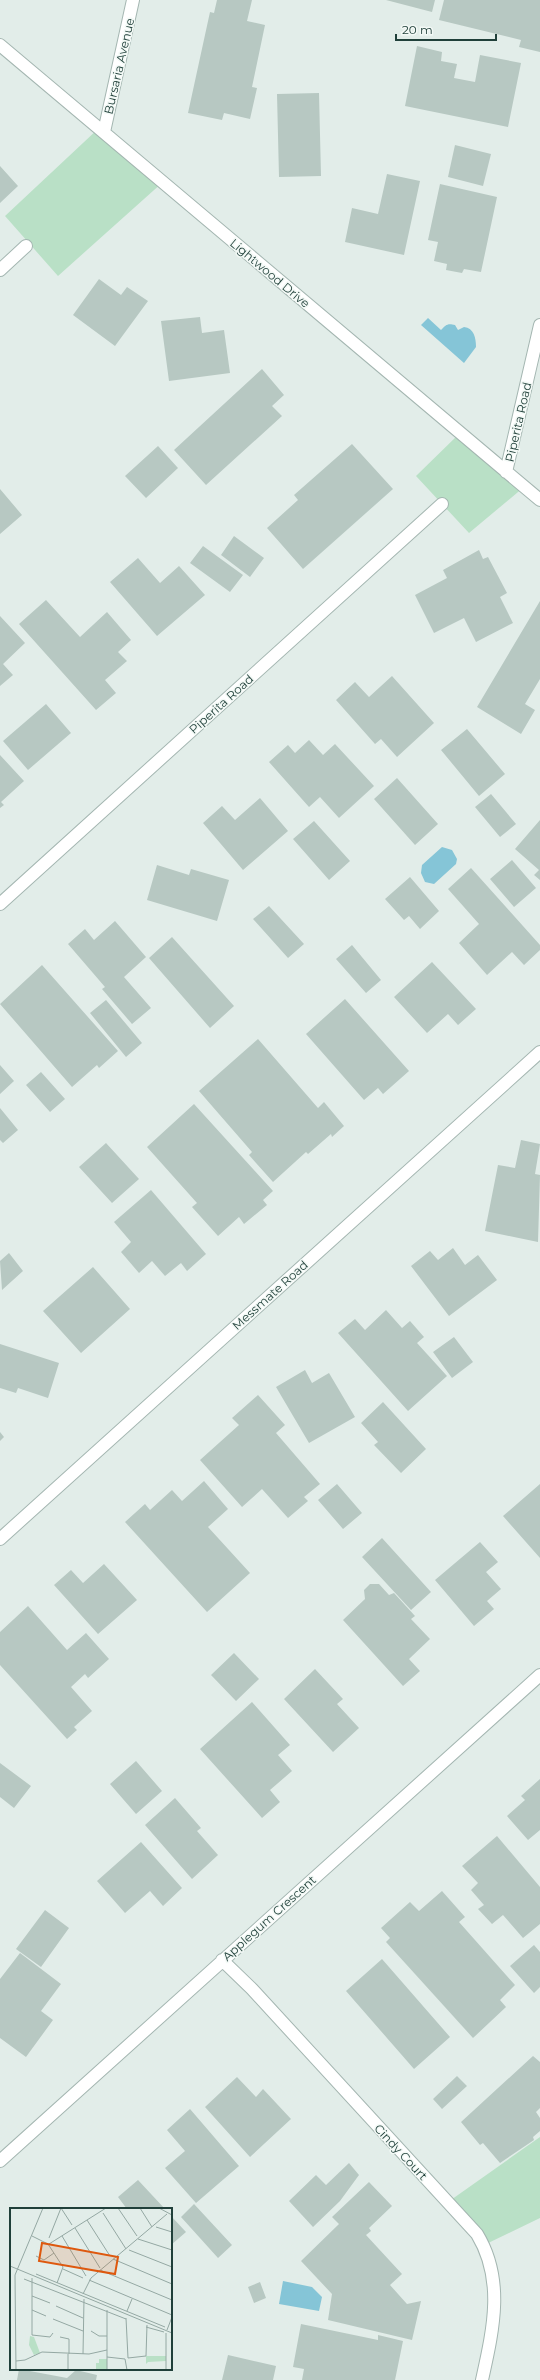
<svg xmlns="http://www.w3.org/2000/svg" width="540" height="2380" font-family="Montserrat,sans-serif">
<rect width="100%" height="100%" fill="#e2ede9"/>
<path fill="#b9e0c6" d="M 99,128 L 163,182 L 58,276 L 5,216 Z
M 460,433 L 524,487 L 469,533 L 416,476 Z
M 540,2137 L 540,2218 L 484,2245 L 448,2202 Z"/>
<path fill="#85c5d7" d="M 428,318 L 441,330 C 446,325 447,323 455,325 L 458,330 L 464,327 C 474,328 476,338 476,347 L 464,363 L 421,325 Z
M 442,847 L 452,850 L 457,859 L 456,864 L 434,884 L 425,882 L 421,873 L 422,865 Z
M 283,2281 L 312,2287 L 322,2297 L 319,2311 L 279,2304 Z"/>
<path fill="#b7c8c2" d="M 217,0 L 252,0 L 247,21 L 265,25 L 252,87 L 257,88 L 250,119 L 224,113 L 222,120 L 188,113 L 210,12 L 214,13 Z
M 386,0 L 435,0 L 432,12 Z
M 444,0 L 540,0 L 540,52 L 519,47 L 521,40 L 439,20 Z
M 417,46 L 442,52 L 441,61 L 457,64 L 454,78 L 475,82 L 480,55 L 521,63 L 508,127 L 405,106 Z
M 319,93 L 321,176 L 279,177 L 277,94 Z
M 455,145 L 491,154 L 483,186 L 448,177 Z
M 0,166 L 18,186 L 0,203 Z
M 387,174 L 420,181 L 404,255 L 345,242 L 352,208 L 378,214 Z
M 440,184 L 497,197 L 481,272 L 464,269 L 462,273 L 446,270 L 447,264 L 434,261 L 438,242 L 428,240 Z
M 99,279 L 121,295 L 127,287 L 148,301 L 115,346 L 73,315 Z
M 200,317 L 202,333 L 224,330 L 230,373 L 169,381 L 161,321 Z
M 262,369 L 284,395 L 272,406 L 282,416 L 206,485 L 174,450 Z
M 352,444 L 393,489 L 303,569 L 267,528 L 298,500 L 294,495 Z
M 158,446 L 178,468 L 146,498 L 125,476 Z
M 0,489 L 22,515 L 0,534 Z
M 234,536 L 264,558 L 250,577 L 221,555 Z
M 203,546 L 243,575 L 230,592 L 190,563 Z
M 479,550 L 483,559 L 488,557 L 507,593 L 500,597 L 513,623 L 476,642 L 464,618 L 434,633 L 415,595 L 447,578 L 443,570 Z
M 138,558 L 160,583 L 179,566 L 205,595 L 157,636 L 110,582 Z
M 46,600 L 80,637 L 107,612 L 131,640 L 118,652 L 127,661 L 105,680 L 116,693 L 96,710 L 19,624 Z
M 540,601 L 540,679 L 525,704 L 535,710 L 521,734 L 477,707 Z
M 0,616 L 25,643 L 3,664 L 13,675 L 0,686 Z
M 392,676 L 434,723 L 397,757 L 381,739 L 375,744 L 336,700 L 355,682 L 369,697 Z
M 46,704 L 71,733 L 28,770 L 3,741 Z
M 467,729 L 505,774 L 479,796 L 441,750 Z
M 309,740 L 323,755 L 335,744 L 374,786 L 339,818 L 320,797 L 309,807 L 269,762 L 288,745 L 295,753 Z
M 0,755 L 24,781 L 1,802 L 4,805 L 0,808 Z
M 397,778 L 438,824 L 415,845 L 374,799 Z
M 491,794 L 516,824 L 500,837 L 475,807 Z
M 260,798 L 288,831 L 243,870 L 203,823 L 222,806 L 235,820 Z
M 540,820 L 540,880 L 534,875 L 539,870 L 515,849 Z
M 314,821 L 350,861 L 329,880 L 293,839 Z
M 512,860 L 536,888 L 514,907 L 490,879 Z
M 157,865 L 189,875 L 191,869 L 229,880 L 217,921 L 147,900 Z
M 471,868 L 540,945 L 540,950 L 524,965 L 512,952 L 487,975 L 459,943 L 479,924 L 448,889 Z
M 410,877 L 439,911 L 420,929 L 409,916 L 404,920 L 385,899 Z
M 269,906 L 304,944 L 288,958 L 253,919 Z
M 115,921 L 146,957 L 124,977 L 151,1008 L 132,1024 L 102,989 L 105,987 L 68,944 L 85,929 L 94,940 Z
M 172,937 L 234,1006 L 210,1028 L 149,958 Z
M 352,945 L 381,980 L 366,993 L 336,959 Z
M 432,962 L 476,1009 L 458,1025 L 448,1014 L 427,1033 L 394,997 Z
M 42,965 L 118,1051 L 99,1068 L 97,1065 L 72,1087 L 0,1004 Z
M 345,999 L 409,1071 L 383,1094 L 378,1088 L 364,1100 L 306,1034 Z
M 106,1000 L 142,1043 L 126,1057 L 90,1013 Z
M 258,1039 L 318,1108 L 324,1102 L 344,1126 L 332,1137 L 331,1134 L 308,1154 L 306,1152 L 273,1182 L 249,1155 L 252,1152 L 199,1091 Z
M 0,1065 L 14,1081 L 0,1094 Z
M 41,1072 L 65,1099 L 50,1112 L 26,1085 Z
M 194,1104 L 273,1191 L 263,1200 L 267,1205 L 244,1224 L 239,1217 L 218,1236 L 192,1207 L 197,1203 L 147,1147 Z
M 0,1108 L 18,1130 L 3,1143 L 0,1140 Z
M 521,1140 L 540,1144 L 535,1174 L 540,1175 L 538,1242 L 485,1231 L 498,1165 L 515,1168 Z
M 106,1143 L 139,1179 L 112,1203 L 79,1167 Z
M 151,1190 L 206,1254 L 187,1271 L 181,1263 L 165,1276 L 152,1261 L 139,1273 L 121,1252 L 131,1242 L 114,1222 Z
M 453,1248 L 465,1265 L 478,1255 L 497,1280 L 449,1316 L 411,1266 L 430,1251 L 438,1260 Z
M 9,1253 L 23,1271 L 2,1290 L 0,1261 Z
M 93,1267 L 130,1309 L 81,1353 L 43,1311 Z
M 386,1310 L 402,1328 L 410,1321 L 424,1337 L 417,1343 L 447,1376 L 408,1411 L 338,1333 L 355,1319 L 365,1330 Z
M 454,1337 L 473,1362 L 452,1378 L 433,1352 Z
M 0,1344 L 59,1363 L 48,1398 L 18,1388 L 16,1393 L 0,1388 Z
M 305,1370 L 312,1383 L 329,1373 L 355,1417 L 309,1443 L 276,1387 Z
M 258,1395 L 285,1425 L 276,1433 L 320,1484 L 304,1497 L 308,1501 L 288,1518 L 262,1489 L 242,1507 L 200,1460 L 239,1425 L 232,1418 Z
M 383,1402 L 426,1449 L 401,1473 L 374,1445 L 378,1442 L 361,1423 Z
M 0,1432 L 4,1437 L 0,1441 Z
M 204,1481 L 228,1509 L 208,1527 L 250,1573 L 207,1612 L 125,1522 L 145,1504 L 150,1510 L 172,1490 L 182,1501 Z
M 337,1484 L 362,1513 L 343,1529 L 318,1500 Z
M 540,1484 L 540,1558 L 503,1516 Z
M 382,1538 L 431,1592 L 411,1610 L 362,1557 Z
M 480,1542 L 498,1562 L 486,1572 L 501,1589 L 487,1601 L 494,1609 L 474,1626 L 435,1580 Z
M 104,1564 L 137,1600 L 98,1634 L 54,1585 L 71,1570 L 83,1583 Z
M 370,1584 L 379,1584 L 389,1595 L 394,1593 L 415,1616 L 411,1619 L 430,1639 L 409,1659 L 420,1671 L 403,1686 L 343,1620 L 365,1599 L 364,1590 Z
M 28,1606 L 67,1650 L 86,1633 L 109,1659 L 88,1678 L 85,1674 L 71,1687 L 92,1711 L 74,1727 L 77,1730 L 67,1739 L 0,1665 L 0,1632 Z
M 234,1653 L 259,1679 L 236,1701 L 211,1675 Z
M 315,1669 L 343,1699 L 337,1704 L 359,1728 L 333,1752 L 284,1699 Z
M 252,1702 L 290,1745 L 278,1755 L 292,1771 L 270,1790 L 280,1802 L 262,1818 L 200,1749 Z
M 136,1761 L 162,1791 L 136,1814 L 110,1784 Z
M 0,1763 L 31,1786 L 14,1808 L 0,1797 Z
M 540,1779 L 540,1830 L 528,1840 L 507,1816 L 525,1800 L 521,1796 Z
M 175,1798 L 201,1828 L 197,1831 L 218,1855 L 192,1879 L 145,1825 Z
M 497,1836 L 540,1887 L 540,1924 L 523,1938 L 503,1915 L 492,1924 L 478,1909 L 484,1905 L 471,1890 L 478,1883 L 462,1866 Z
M 141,1842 L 182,1888 L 163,1906 L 150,1891 L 125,1913 L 97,1881 Z
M 442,1891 L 465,1917 L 459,1922 L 515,1985 L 500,2000 L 506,2007 L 473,2038 L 386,1942 L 390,1938 L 381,1928 L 410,1902 L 419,1911 Z
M 45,1910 L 69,1928 L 41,1967 L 16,1949 Z
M 534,1945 L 540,1952 L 540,1987 L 534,1993 L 510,1966 Z
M 20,1953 L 61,1984 L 41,2011 L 53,2020 L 26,2057 L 0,2038 L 0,1979 Z
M 382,1959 L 450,2037 L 414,2069 L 346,1991 Z
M 533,2056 L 540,2062 L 540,2108 L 536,2112 L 540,2118 L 540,2131 L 533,2137 L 534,2140 L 500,2163 L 483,2143 L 480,2145 L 461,2122 Z
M 457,2076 L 467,2086 L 442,2109 L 433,2099 Z
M 237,2077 L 256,2097 L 263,2089 L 291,2119 L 250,2157 L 205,2107 Z
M 190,2109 L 239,2166 L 196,2203 L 165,2168 L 185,2151 L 167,2130 Z
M 349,2163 L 359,2175 L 340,2201 L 313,2227 L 289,2201 L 316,2175 L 326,2185 Z
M 138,2180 L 165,2209 L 127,2209 L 118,2197 Z
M 369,2182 L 392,2206 L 369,2228 L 371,2231 L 366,2235 L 402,2274 L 390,2285 L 407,2304 L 421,2301 L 412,2340 L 328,2320 L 332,2294 L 301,2261 L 339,2224 L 332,2217 Z
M 194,2204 L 232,2245 L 218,2258 L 181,2217 Z
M 171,2216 L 186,2232 L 171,2245 Z
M 260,2282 L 266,2298 L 254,2303 L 248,2287 Z
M 301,2324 L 378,2340 L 378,2335 L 403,2341 L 395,2380 L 302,2380 L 304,2369 L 293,2367 Z
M 228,2355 L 276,2366 L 273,2380 L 222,2380 Z
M 19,2369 L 67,2378 L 76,2370 L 97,2375 L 96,2380 L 17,2380 Z"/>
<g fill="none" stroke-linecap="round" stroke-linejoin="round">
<defs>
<path id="minor" d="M 0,45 L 540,500
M 104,132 L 133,0
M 0,270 L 26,246
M 506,472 L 540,325
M 0,904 L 442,504
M 0,1539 L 540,1052
M 222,1960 L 252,1989 L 477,2234 C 505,2280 493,2330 482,2380
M 0,2161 L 540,1675"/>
</defs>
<use href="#minor" stroke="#a4b6b1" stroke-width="14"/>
<use href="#minor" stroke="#fff" stroke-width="12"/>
</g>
<g text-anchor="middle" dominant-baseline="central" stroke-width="3" stroke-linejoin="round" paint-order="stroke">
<g font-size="12" fill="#20403a" stroke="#f3f9f6">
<text transform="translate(119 66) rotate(-77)">Bursaria Avenue</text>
<text transform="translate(270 273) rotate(40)">Lightwood Drive</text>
<text transform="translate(518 422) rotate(-77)">Piperita Road</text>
<text transform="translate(221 704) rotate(-42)">Piperita Road</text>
<text transform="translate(270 1295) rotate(-42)">Messmate Road</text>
<text transform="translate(269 1918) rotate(-42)">Applegum Crescent</text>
<text transform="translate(401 2152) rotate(47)">Cindy Court</text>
</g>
</g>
<g transform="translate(10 2208)">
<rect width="162" height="162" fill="#e2ede9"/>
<path d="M 20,128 L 24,129 L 30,145 L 24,147 L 19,137 ZM 136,148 L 156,148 L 156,153 L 138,154 L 136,156 ZM 89,151 L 97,151 L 97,162 L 86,162 L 86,155 L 89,155 Z" fill="#b9e0c6"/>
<path fill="none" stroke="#94a8a3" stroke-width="1" d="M 51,0 L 62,17M 108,0 L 127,28M 130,0 L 142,19M 149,0 L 162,7M 93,5 L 116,41M 77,12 L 100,48M 146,19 L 162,24M 65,20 L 90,60M 22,28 L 38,36 L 53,59 L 47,75M 52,28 L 76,68M 39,30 L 51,0M 128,31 L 162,42M 39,36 L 96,0M 119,42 L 162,59M 26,48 L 34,52 L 44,45M 103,51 L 162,76M 0,58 L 162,125M 53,61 L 73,70M 90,62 L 162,92M 26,66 L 155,119M 22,70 L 22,127 L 40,129 L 43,125M 14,71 L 116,111M 79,72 L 162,107M 73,86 L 81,70 L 157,6M 22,88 L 40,95M 46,98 L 73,110M 22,102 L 36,108M 97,102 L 97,162M 117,103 L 122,91M 116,110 L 118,150 L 136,148 L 137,117M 43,111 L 73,123M 136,119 L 154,124M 157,122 L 162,109M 81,123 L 89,128 L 97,128M 50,129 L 59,131 L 59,146M 58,146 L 58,162M 73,146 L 74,91M 97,149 L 115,151 L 117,162M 6,153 L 15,152 L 32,144 L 79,146 L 97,142M 6,162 L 5,67 L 33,0M 156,162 L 156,125"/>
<path fill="#de580e" fill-opacity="0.15" stroke="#de580e" stroke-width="2" d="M 32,35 L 108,49 L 105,66 L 29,53 Z"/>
<rect width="162" height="162" fill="none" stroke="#20403a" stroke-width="2"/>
</g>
<path d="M396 34v6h100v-6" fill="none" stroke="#20403a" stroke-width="2"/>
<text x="402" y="34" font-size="12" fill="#20403a" stroke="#f3f9f6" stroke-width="3" paint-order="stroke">20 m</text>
</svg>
